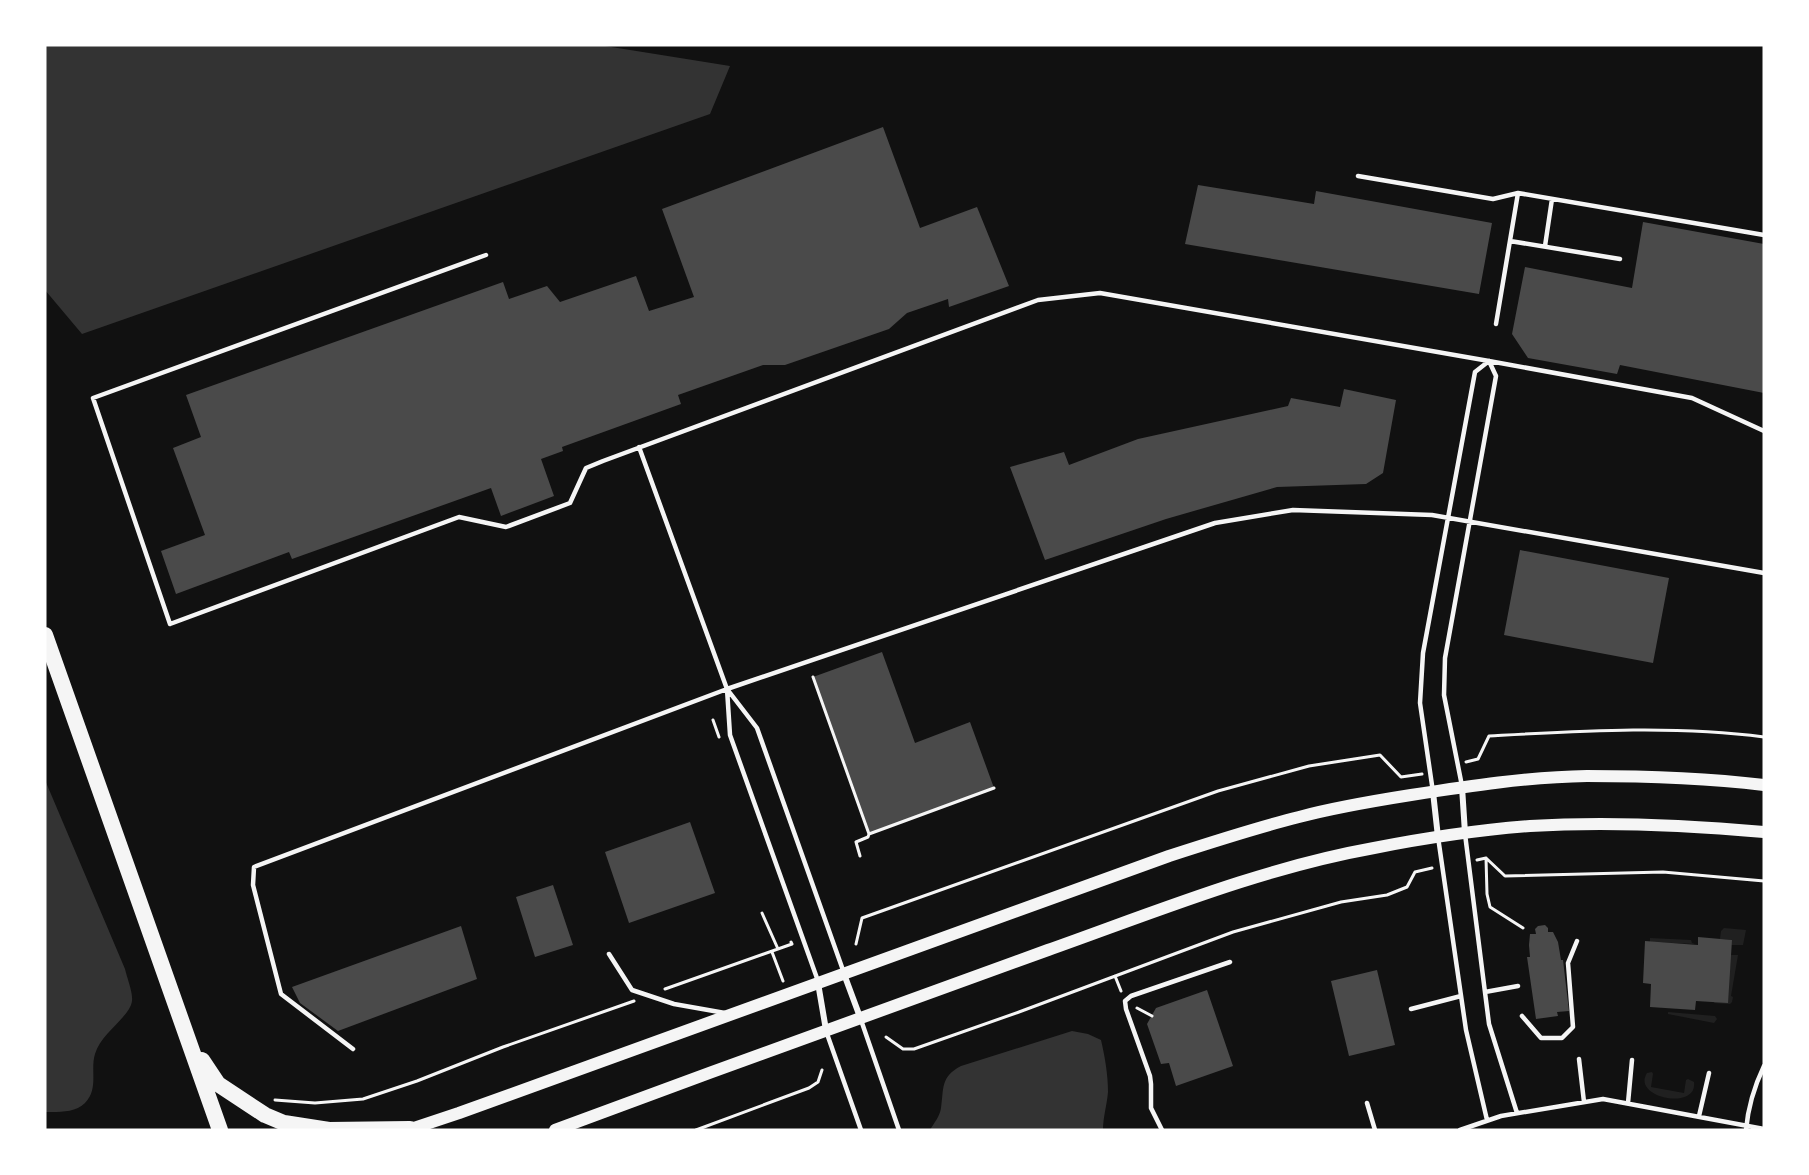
<svg xmlns="http://www.w3.org/2000/svg" width="1809" height="1175" font-family="Inter,sans-serif">
<rect width="100%" height="100%" fill="#111"/>
<path fill="#202020" d="M 1724,928 L 1746,930 L 1743,945 L 1731,945 L 1732,940 L 1720,939 L 1721,931 Z
M 1650,938 L 1691,940 L 1692,943 L 1695,944 L 1650,942 Z
M 1731,955 L 1738,955 L 1731,996 L 1733,997 L 1732,1002 L 1730,1004 L 1714,1003 Z
M 1668,1012 L 1715,1016 L 1717,1019 L 1714,1023 L 1668,1014 Z
M 1652,1072 L 1653,1074 L 1651,1087 L 1684,1093 L 1686,1080 L 1688,1079 L 1694,1082 C 1698,1111 1631,1098 1647,1073 Z"/>
<path fill="#333" d="M 45,45 L 599,45 L 730,66 L 710,114 L 82,334 L 45,290 Z
M 45,780 L 125,969 C 127,978 133,992 132,1001 C 130,1017 101,1033 95,1054 C 90,1070 99,1089 85,1103 C 75,1113 58,1112 45,1112 Z
M 1072,1031 L 1088,1034 L 1101,1040 C 1105,1057 1108,1075 1108,1092 C 1107,1105 1103,1117 1103,1130 L 930,1130 C 934,1123 940,1116 941,1108 C 944,1089 940,1077 961,1066 Z"/>
<path fill="#4a4a4a" d="M 883,127 L 920,228 L 977,207 L 1009,286 L 949,307 L 948,299 L 907,313 L 889,329 L 785,365 L 763,365 L 678,395 L 681,404 L 562,447 L 563,451 L 541,459 L 554,496 L 501,516 L 491,488 L 292,559 L 289,552 L 176,594 L 161,551 L 205,535 L 173,448 L 201,437 L 186,395 L 503,282 L 509,299 L 547,286 L 560,302 L 636,276 L 649,311 L 694,297 L 662,209 Z
M 1198,185 L 1314,204 L 1316,191 L 1492,223 L 1479,294 L 1185,244 Z
M 1643,222 L 1764,244 L 1764,393 L 1620,365 L 1617,374 L 1528,358 L 1512,334 L 1525,267 L 1632,288 Z
M 1344,389 L 1396,400 L 1383,473 L 1366,484 L 1277,487 L 1166,519 L 1045,560 L 1010,467 L 1064,452 L 1069,465 L 1138,439 L 1288,406 L 1291,398 L 1340,407 Z
M 1520,550 L 1669,578 L 1653,663 L 1504,635 Z
M 882,652 L 915,743 L 970,722 L 994,788 L 869,834 L 813,677 Z
M 690,822 L 715,893 L 629,923 L 605,852 Z
M 553,885 L 573,945 L 535,957 L 516,897 Z
M 1545,925 L 1548,928 L 1548,932 L 1553,932 L 1558,942 L 1561,960 L 1563,960 L 1569,1011 L 1557,1012 L 1558,1016 L 1536,1019 L 1527,957 L 1530,957 L 1529,945 L 1530,934 L 1536,934 L 1535,929 L 1538,926 Z
M 461,926 L 477,979 L 338,1031 L 300,1003 L 292,987 Z
M 1698,937 L 1732,940 L 1728,1003 L 1696,1001 L 1695,1010 L 1650,1007 L 1651,984 L 1643,983 L 1645,941 L 1698,945 Z
M 1377,970 L 1395,1045 L 1349,1056 L 1331,981 Z
M 1207,990 L 1233,1066 L 1176,1086 L 1169,1063 L 1161,1064 L 1147,1024 L 1156,1008 Z"/>
<g fill="none" stroke-linecap="round" stroke-linejoin="round">
<path stroke="#f5f5f5" stroke-width="3" d="M 813,677 L 869,834 L 994,788
M 713,720 L 719,737
M 1466,762 L 1478,759 L 1489,736 C 1580,731 1673,725 1764,737
M 860,856 L 856,842 L 868,837 L 869,834
M 1486,858 L 1487,894 L 1490,907 L 1523,928
M 1477,860 L 1486,858 L 1505,876 L 1663,872 L 1764,881
M 762,913 L 778,949
M 856,944 L 862,918 L 1218,791 L 1309,766 L 1380,755 L 1401,777 L 1422,774
M 772,952 L 783,981
M 1115,976 L 1121,991
M 665,989 L 792,944 L 791,942
M 1137,1008 L 1152,1016
M 886,1037 L 903,1049 L 914,1049 L 1019,1012 L 1233,932 L 1341,902 L 1387,895 L 1407,887 L 1415,872 L 1432,868
M 275,1100 L 315,1103 L 363,1099 L 417,1081 L 503,1047 L 634,1001
M 696,1130 L 809,1088 L 818,1082 L 822,1070"/>
<path stroke="#f5f5f5" stroke-width="4.5" d="M 1358,176 L 1493,199 L 1518,193 L 1764,235
M 1510,241 L 1620,259
M 1545,246 L 1552,199
M 486,255 L 93,398 L 170,624 L 459,517 L 506,527 L 570,503 L 586,468 L 603,461 L 1038,300 L 1100,293 L 1489,361 L 1692,398 L 1764,431
M 1496,324 L 1518,193
M 639,447 L 727,689 L 730,735 L 818,981
M 727,689 L 757,728 L 844,973
M 1433,792 L 1420,703 L 1423,653 L 1475,372 L 1489,361 L 1496,376 L 1445,658 L 1444,695 L 1462,786
M 1465,834 L 1489,1024 L 1517,1113
M 1438,837 L 1466,1030 L 1487,1120
M 609,954 L 632,990 L 674,1004 L 725,1013
M 1485,992 L 1518,986
M 1411,1009 L 1461,996
M 1522,1016 L 1541,1038 L 1562,1038 L 1573,1027 L 1568,963 L 1577,941
M 861,1020 L 899,1130
M 826,1031 L 861,1130
M 353,1049 L 281,994 L 253,885 L 254,867 L 727,689 L 1215,523 L 1293,510 L 1432,515 L 1764,573
M 1579,1059 L 1584,1102
M 1367,1103 L 1375,1130
M 1628,1103 L 1632,1060
M 1699,1116 L 1709,1073
M 1162,1130 L 1151,1108 L 1151,1084 L 1150,1076 L 1126,1009 L 1125,1001 L 1131,996 L 1230,962
M 1460,1130 L 1501,1116 L 1603,1099 L 1764,1129
M 1746,1130 C 1748,1107 1754,1087 1764,1066"/>
<path stroke="#f5f5f5" stroke-width="6" d="M 1462,787 L 1465,833
M 1433,792 L 1438,837
M 844,974 L 860,1017
M 818,983 L 826,1030"/>
<path stroke="#f5f5f5" stroke-width="12" d="M 408,1130 L 459,1113 L 1169,856 C 1212,842 1255,828 1299,817 C 1336,807 1373,801 1411,795 C 1469,786 1528,777 1587,776 C 1646,776 1705,778 1764,785
M 555,1130 C 719,1069 884,1009 1048,950 C 1155,912 1262,868 1374,848 C 1425,838 1478,830 1530,826 C 1608,821 1686,825 1764,832"/>
<path stroke="#f5f5f5" stroke-width="16" d="M 45,635 L 220,1130
M 202,1060 L 218,1084 L 265,1115 L 284,1123 L 329,1130 L 410,1129"/>
</g>
<rect width="1809" height="1175" fill="none" stroke="#ffffff" stroke-width="93"/>
</svg>
